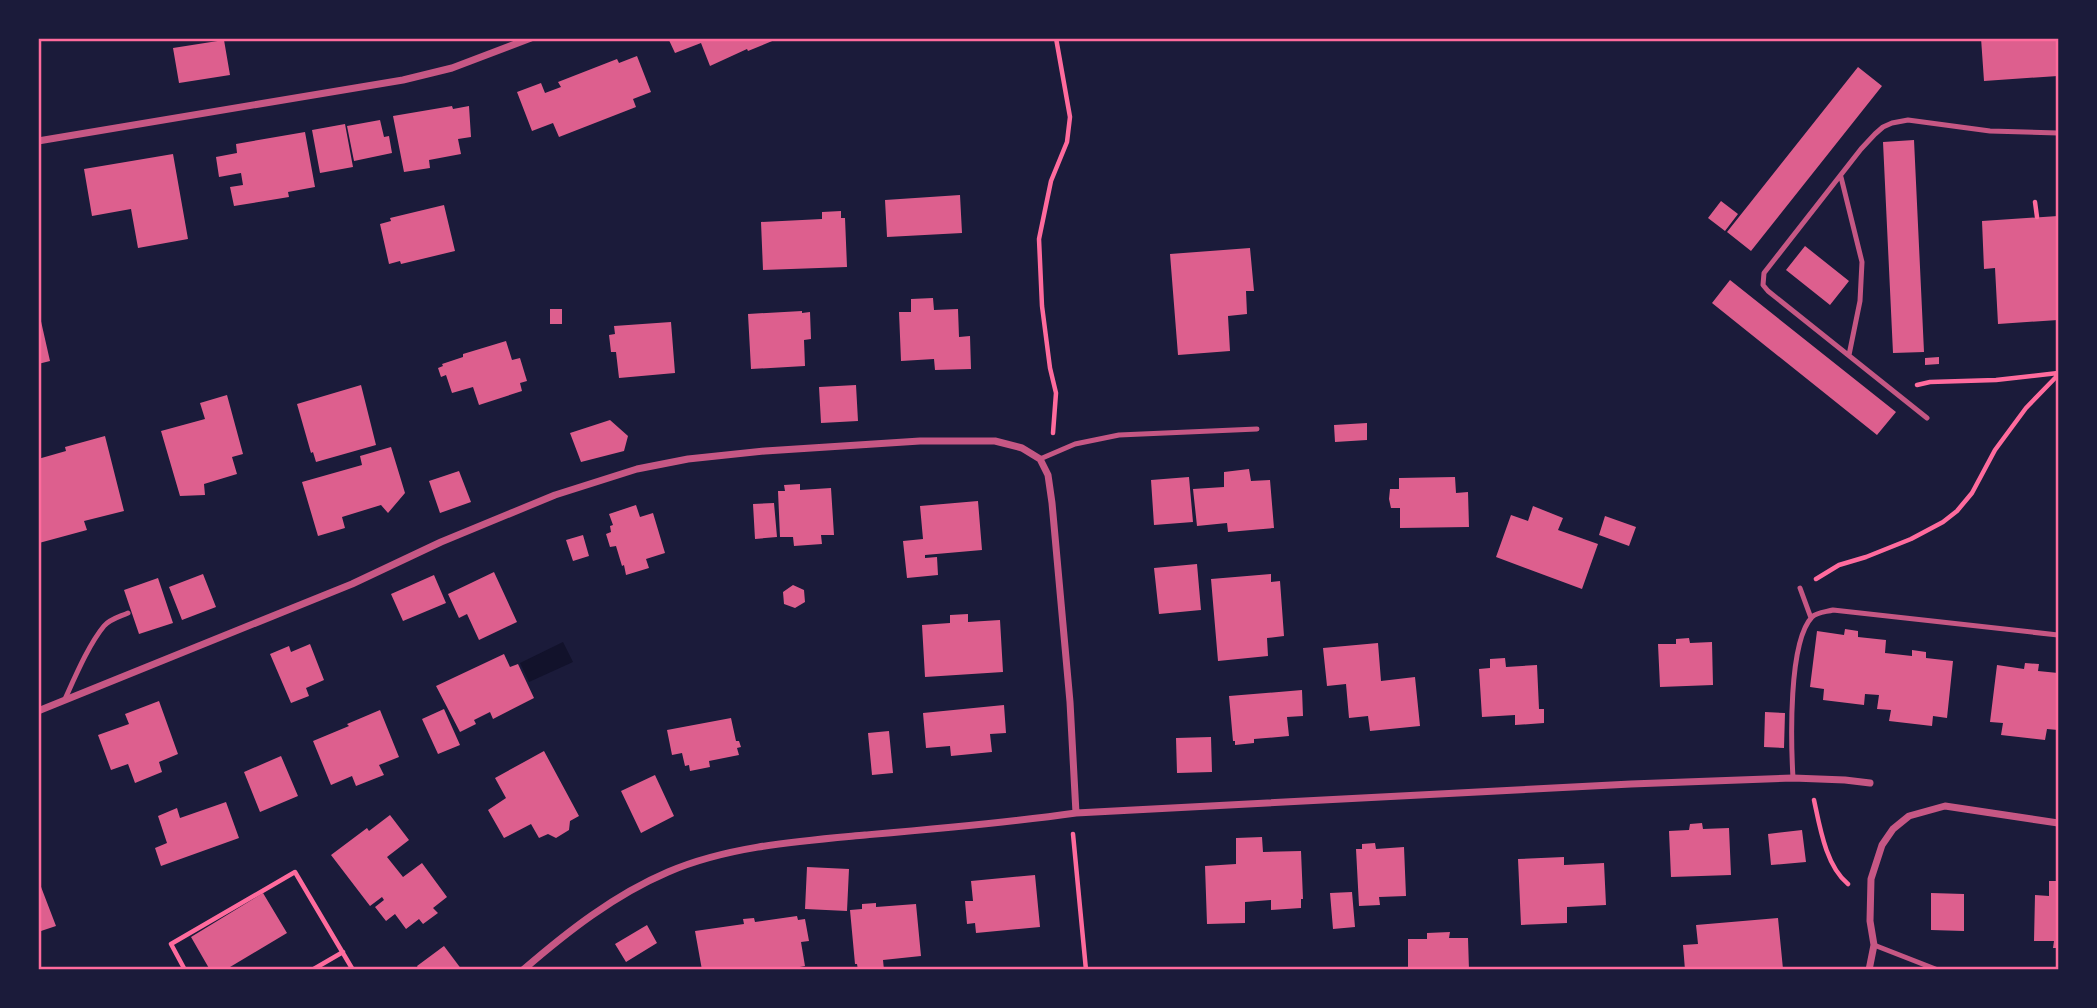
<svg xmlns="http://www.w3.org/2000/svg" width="2097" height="1008" font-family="'Fira Sans',sans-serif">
<rect width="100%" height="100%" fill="#1b1b3a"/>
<path fill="#12122b" d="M 563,642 L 573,662 L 529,682 L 520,663 Z"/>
<path fill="#dd5f8e" d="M 668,38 L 777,38 L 777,39 L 748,51 L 747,49 L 710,66 L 701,43 L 675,53 Z
M 1981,38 L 2058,38 L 2058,76 L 1984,81 Z
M 224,40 L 230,75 L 179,83 L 173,48 Z
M 637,56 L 651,92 L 633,99 L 636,107 L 559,137 L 553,123 L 532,131 L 517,92 L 541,83 L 545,93 L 561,87 L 558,82 L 617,59 L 619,63 Z
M 1858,67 L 1882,86 L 1751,251 L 1727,232 Z
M 452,106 L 453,109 L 469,106 L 471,137 L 458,139 L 461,154 L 429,160 L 430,168 L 404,172 L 393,116 Z
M 380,120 L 384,137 L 389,136 L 392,153 L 354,161 L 347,126 Z
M 345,124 L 353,167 L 320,173 L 312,130 Z
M 305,132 L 315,187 L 288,192 L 289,197 L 234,206 L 230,187 L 243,185 L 241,173 L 219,177 L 216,157 L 237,153 L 236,144 Z
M 1914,140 L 1924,352 L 1893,353 L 1883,142 Z
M 173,154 L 188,239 L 138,248 L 131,209 L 92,216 L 84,169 Z
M 960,195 L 962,233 L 887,237 L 885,200 Z
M 1721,201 L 1738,214 L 1725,231 L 1708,218 Z
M 444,205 L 455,251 L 401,264 L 400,261 L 389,264 L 380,224 L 391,221 L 390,218 Z
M 841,211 L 841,218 L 845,218 L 847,267 L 763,270 L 761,222 L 822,219 L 822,212 Z
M 2058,216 L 2058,320 L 1998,324 L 1995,268 L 1984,269 L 1982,221 Z
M 1805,246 L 1849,281 L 1830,305 L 1786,270 Z
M 1250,248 L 1254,291 L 1246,291 L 1247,314 L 1228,316 L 1230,351 L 1178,355 L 1170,254 Z
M 1730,280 L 1896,412 L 1877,435 L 1712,303 Z
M 933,298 L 934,310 L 958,309 L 959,337 L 970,336 L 971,369 L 935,370 L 934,359 L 901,361 L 899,312 L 911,312 L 911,299 Z
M 38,308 L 50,361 L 38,364 Z
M 550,309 L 562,309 L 562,324 L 550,324 Z
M 802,311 L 802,313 L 810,312 L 811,339 L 804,340 L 805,366 L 751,369 L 748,314 Z
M 671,322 L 675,373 L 619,378 L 616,352 L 611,352 L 609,335 L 615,334 L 614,326 Z
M 506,341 L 512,360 L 520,358 L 527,381 L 520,383 L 522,391 L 479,405 L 473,387 L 452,393 L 446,375 L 441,377 L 438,368 L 443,366 L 442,364 L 463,357 L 463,354 Z
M 1939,357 L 1939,364 L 1925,365 L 1925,358 Z
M 361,385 L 376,445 L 316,462 L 313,452 L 311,453 L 297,404 Z
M 856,385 L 858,421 L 821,423 L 819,387 Z
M 227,395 L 243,454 L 232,457 L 237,474 L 204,484 L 205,495 L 180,496 L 161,431 L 205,419 L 200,403 Z
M 610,420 L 628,436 L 624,451 L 581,462 L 570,433 Z
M 1367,423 L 1367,440 L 1335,442 L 1334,425 Z
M 105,436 L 124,511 L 84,521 L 87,530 L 39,543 L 38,459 L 66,451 L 65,447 Z
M 391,447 L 405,493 L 388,513 L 381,505 L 342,517 L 345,528 L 318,536 L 302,482 L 362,465 L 360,456 Z
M 1249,469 L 1251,481 L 1270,480 L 1274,528 L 1228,532 L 1227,523 L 1197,526 L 1193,489 L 1224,487 L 1224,472 Z
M 459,471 L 471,502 L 440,513 L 429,481 Z
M 1189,477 L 1193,522 L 1154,525 L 1151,480 Z
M 1455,477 L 1456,493 L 1468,492 L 1469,527 L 1400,528 L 1400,508 L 1391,508 L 1389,499 L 1390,489 L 1399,489 L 1399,478 Z
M 800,484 L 800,490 L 831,488 L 834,535 L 821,535 L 822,544 L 794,546 L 793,537 L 780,537 L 778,491 L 785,491 L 784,485 Z
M 978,501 L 982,550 L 925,555 L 925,558 L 937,557 L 938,575 L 907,578 L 903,541 L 923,539 L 920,506 Z
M 774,503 L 777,537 L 755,539 L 753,504 Z
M 636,505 L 640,517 L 653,513 L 665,553 L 646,559 L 649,568 L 626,575 L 624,565 L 622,566 L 616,546 L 610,547 L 606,534 L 611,532 L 610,526 L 613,525 L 609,514 Z
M 1533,506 L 1563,518 L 1558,530 L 1598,544 L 1582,589 L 1496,557 L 1511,515 L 1528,521 Z
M 1605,516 L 1636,527 L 1629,546 L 1599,535 Z
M 583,535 L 589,556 L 573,561 L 566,540 Z
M 1197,564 L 1201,610 L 1159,614 L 1154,568 Z
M 494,572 L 517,622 L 479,640 L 467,614 L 459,618 L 448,594 Z
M 203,574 L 216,607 L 182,620 L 169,587 Z
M 1271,574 L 1271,582 L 1280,581 L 1284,636 L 1267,638 L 1268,656 L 1218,661 L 1211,579 Z
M 434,575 L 446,603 L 403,621 L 391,594 Z
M 158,578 L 173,623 L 139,634 L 124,590 Z
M 793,585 L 804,590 L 805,602 L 795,608 L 784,604 L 783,592 Z
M 968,614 L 968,622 L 1000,620 L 1003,672 L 925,677 L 922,625 L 950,623 L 950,615 Z
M 1845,629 L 1858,631 L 1858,637 L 1886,640 L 1885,653 L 1912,656 L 1912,650 L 1926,652 L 1926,658 L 1953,661 L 1947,718 L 1933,716 L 1932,726 L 1889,721 L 1891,710 L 1877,709 L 1879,695 L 1865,694 L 1864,705 L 1823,700 L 1824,689 L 1810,687 L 1817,631 L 1844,635 Z
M 1689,638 L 1690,643 L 1712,642 L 1713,685 L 1660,687 L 1658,644 L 1676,644 L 1676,639 Z
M 1378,643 L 1381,681 L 1415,677 L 1420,726 L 1370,731 L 1368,716 L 1349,718 L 1346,684 L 1327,686 L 1323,648 Z
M 310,644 L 324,680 L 306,688 L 309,696 L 291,703 L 270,654 L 289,646 L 291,652 Z
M 504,654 L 510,667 L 518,664 L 534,698 L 493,719 L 490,712 L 474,720 L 476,724 L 460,732 L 436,686 Z
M 1505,658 L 1506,667 L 1537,665 L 1539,709 L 1544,709 L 1544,723 L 1515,725 L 1515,715 L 1482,717 L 1479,669 L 1490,668 L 1490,659 Z
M 2025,663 L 2039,664 L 2038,671 L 2058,673 L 2058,730 L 2047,729 L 2045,740 L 2001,735 L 2003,723 L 1990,722 L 1997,665 L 2024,669 Z
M 1302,690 L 1303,716 L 1287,717 L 1289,736 L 1254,739 L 1254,743 L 1235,745 L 1235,741 L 1233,741 L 1229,696 Z
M 159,701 L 178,754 L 159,762 L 162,772 L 135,783 L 128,764 L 111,770 L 98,735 L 129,724 L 125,714 Z
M 1004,705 L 1006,733 L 990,734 L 992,752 L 951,756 L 950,746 L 926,748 L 923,713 Z
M 444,709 L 460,745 L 438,754 L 422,719 Z
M 380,710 L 399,757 L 379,765 L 384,775 L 356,786 L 352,776 L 331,785 L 313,741 L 349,726 L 347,724 Z
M 1765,712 L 1785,713 L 1784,748 L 1764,747 Z
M 731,718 L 736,741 L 739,741 L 741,747 L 737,748 L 739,755 L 709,761 L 710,767 L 690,771 L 689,765 L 685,766 L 682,753 L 672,755 L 667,730 Z
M 889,731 L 893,773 L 872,775 L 868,733 Z
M 1211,737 L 1212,772 L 1177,773 L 1176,738 Z
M 544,751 L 579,816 L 570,821 L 569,830 L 556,838 L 548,834 L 539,838 L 531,824 L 504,838 L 488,810 L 506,798 L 495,778 Z
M 281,756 L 298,796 L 260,812 L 244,772 Z
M 655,775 L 674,816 L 641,833 L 621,791 Z
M 226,802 L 239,838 L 161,866 L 155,848 L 167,843 L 158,816 L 177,808 L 180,818 Z
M 390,815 L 409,840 L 387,857 L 403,877 L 422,863 L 447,897 L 433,908 L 438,913 L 423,924 L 419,919 L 406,929 L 395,914 L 386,921 L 375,907 L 384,900 L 382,897 L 370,906 L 331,855 L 367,828 L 369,831 Z
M 1702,823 L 1703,829 L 1729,828 L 1731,875 L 1671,877 L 1669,831 L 1689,830 L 1690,824 Z
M 1802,830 L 1806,862 L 1771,865 L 1768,834 Z
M 1262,837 L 1263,852 L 1301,851 L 1303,899 L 1301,899 L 1301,908 L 1271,910 L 1271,900 L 1245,902 L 1245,923 L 1207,924 L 1205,866 L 1236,864 L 1236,838 Z
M 1375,843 L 1376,849 L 1404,847 L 1406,896 L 1379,897 L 1380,905 L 1359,906 L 1356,849 L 1362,849 L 1362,844 Z
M 1564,857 L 1564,865 L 1604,863 L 1606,905 L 1567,907 L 1567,923 L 1521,925 L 1518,859 Z
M 807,867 L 849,869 L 847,911 L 805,909 Z
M 1035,875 L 1040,927 L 976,933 L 975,923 L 967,924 L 965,901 L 973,901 L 971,881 Z
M 38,879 L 56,926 L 38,932 Z
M 2049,881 L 2058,881 L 2058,948 L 2053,948 L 2054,941 L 2034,941 L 2035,895 L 2049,896 Z
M 1352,892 L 1355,927 L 1333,929 L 1330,893 Z
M 263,893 L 287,933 L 225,970 L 210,970 L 191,937 Z
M 1931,893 L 1964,894 L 1964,931 L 1931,930 Z
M 876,903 L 876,907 L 916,904 L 921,956 L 883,960 L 884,970 L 858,970 L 857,964 L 855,964 L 850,910 L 862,909 L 862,904 Z
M 797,916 L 798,920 L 805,919 L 809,941 L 801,942 L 805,966 L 784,970 L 702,970 L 695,931 L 744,924 L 743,919 L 754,918 L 755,922 Z
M 1778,918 L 1783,969 L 1685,970 L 1683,945 L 1698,944 L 1696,925 Z
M 647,925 L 657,943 L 626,962 L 615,944 Z
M 1450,932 L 1449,938 L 1468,938 L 1469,970 L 1408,970 L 1408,939 L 1427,939 L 1427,933 Z
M 444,946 L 462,970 L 419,970 L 417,966 Z"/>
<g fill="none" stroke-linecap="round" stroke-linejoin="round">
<path stroke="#ff6b9d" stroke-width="4.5" d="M 2035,202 L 2037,217
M 1917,385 L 1930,382 L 1996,380 L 2058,373
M 1053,433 L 1056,393 L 1050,368 L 1042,306 L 1039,239 L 1051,181 L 1067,142 L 1070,117 L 1056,38
M 1816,579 L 1839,565 L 1866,557 L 1911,539 L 1943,522 L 1957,511 L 1972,493 L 1995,450 L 2026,408 L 2058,375
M 1814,800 C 1820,828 1826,866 1848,884
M 1073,834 L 1086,970
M 185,970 L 171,944 L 295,872 L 353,970
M 312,970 L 343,952"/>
<path stroke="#c65784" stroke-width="5" d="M 1841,177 L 1862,262 L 1860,301 L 1849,355
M 1927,418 L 1768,291 L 1763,285 L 1764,273 L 1861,149 L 1875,134 L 1883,127 L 1892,123 L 1908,120 L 1990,131 L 2058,133
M 1040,459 L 1075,444 L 1119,435 L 1257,429
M 1800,588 L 1811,618
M 65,699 C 75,677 89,644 104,626 C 110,619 119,617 128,613
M 1793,778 C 1791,743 1788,642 1812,617 C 1817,612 1826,612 1833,610 L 2058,635
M 1874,945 L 1938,970"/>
<path stroke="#c65784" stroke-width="7" d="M 38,141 L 403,80 L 452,68 L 531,38
M 38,711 L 352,584 L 441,542 L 555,495 L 637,469 L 688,459 L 765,451 L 920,441 L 995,441 L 1022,448 L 1040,459 L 1048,475 L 1052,503 L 1070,702 L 1076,813
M 523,970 C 567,932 614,895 668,872 C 728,846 800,841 865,835 C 935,829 1006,823 1076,813 L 1631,784 L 1793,778 L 1845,780 L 1870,783
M 1869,970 L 1874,945 L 1870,921 L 1871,879 L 1882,845 L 1893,829 L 1909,816 L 1945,806 L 2058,823"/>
</g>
<rect width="2097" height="1008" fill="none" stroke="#1b1b3a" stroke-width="80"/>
<rect x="40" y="40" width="2017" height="928" fill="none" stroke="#ff6b9d" stroke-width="2.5"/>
</svg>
